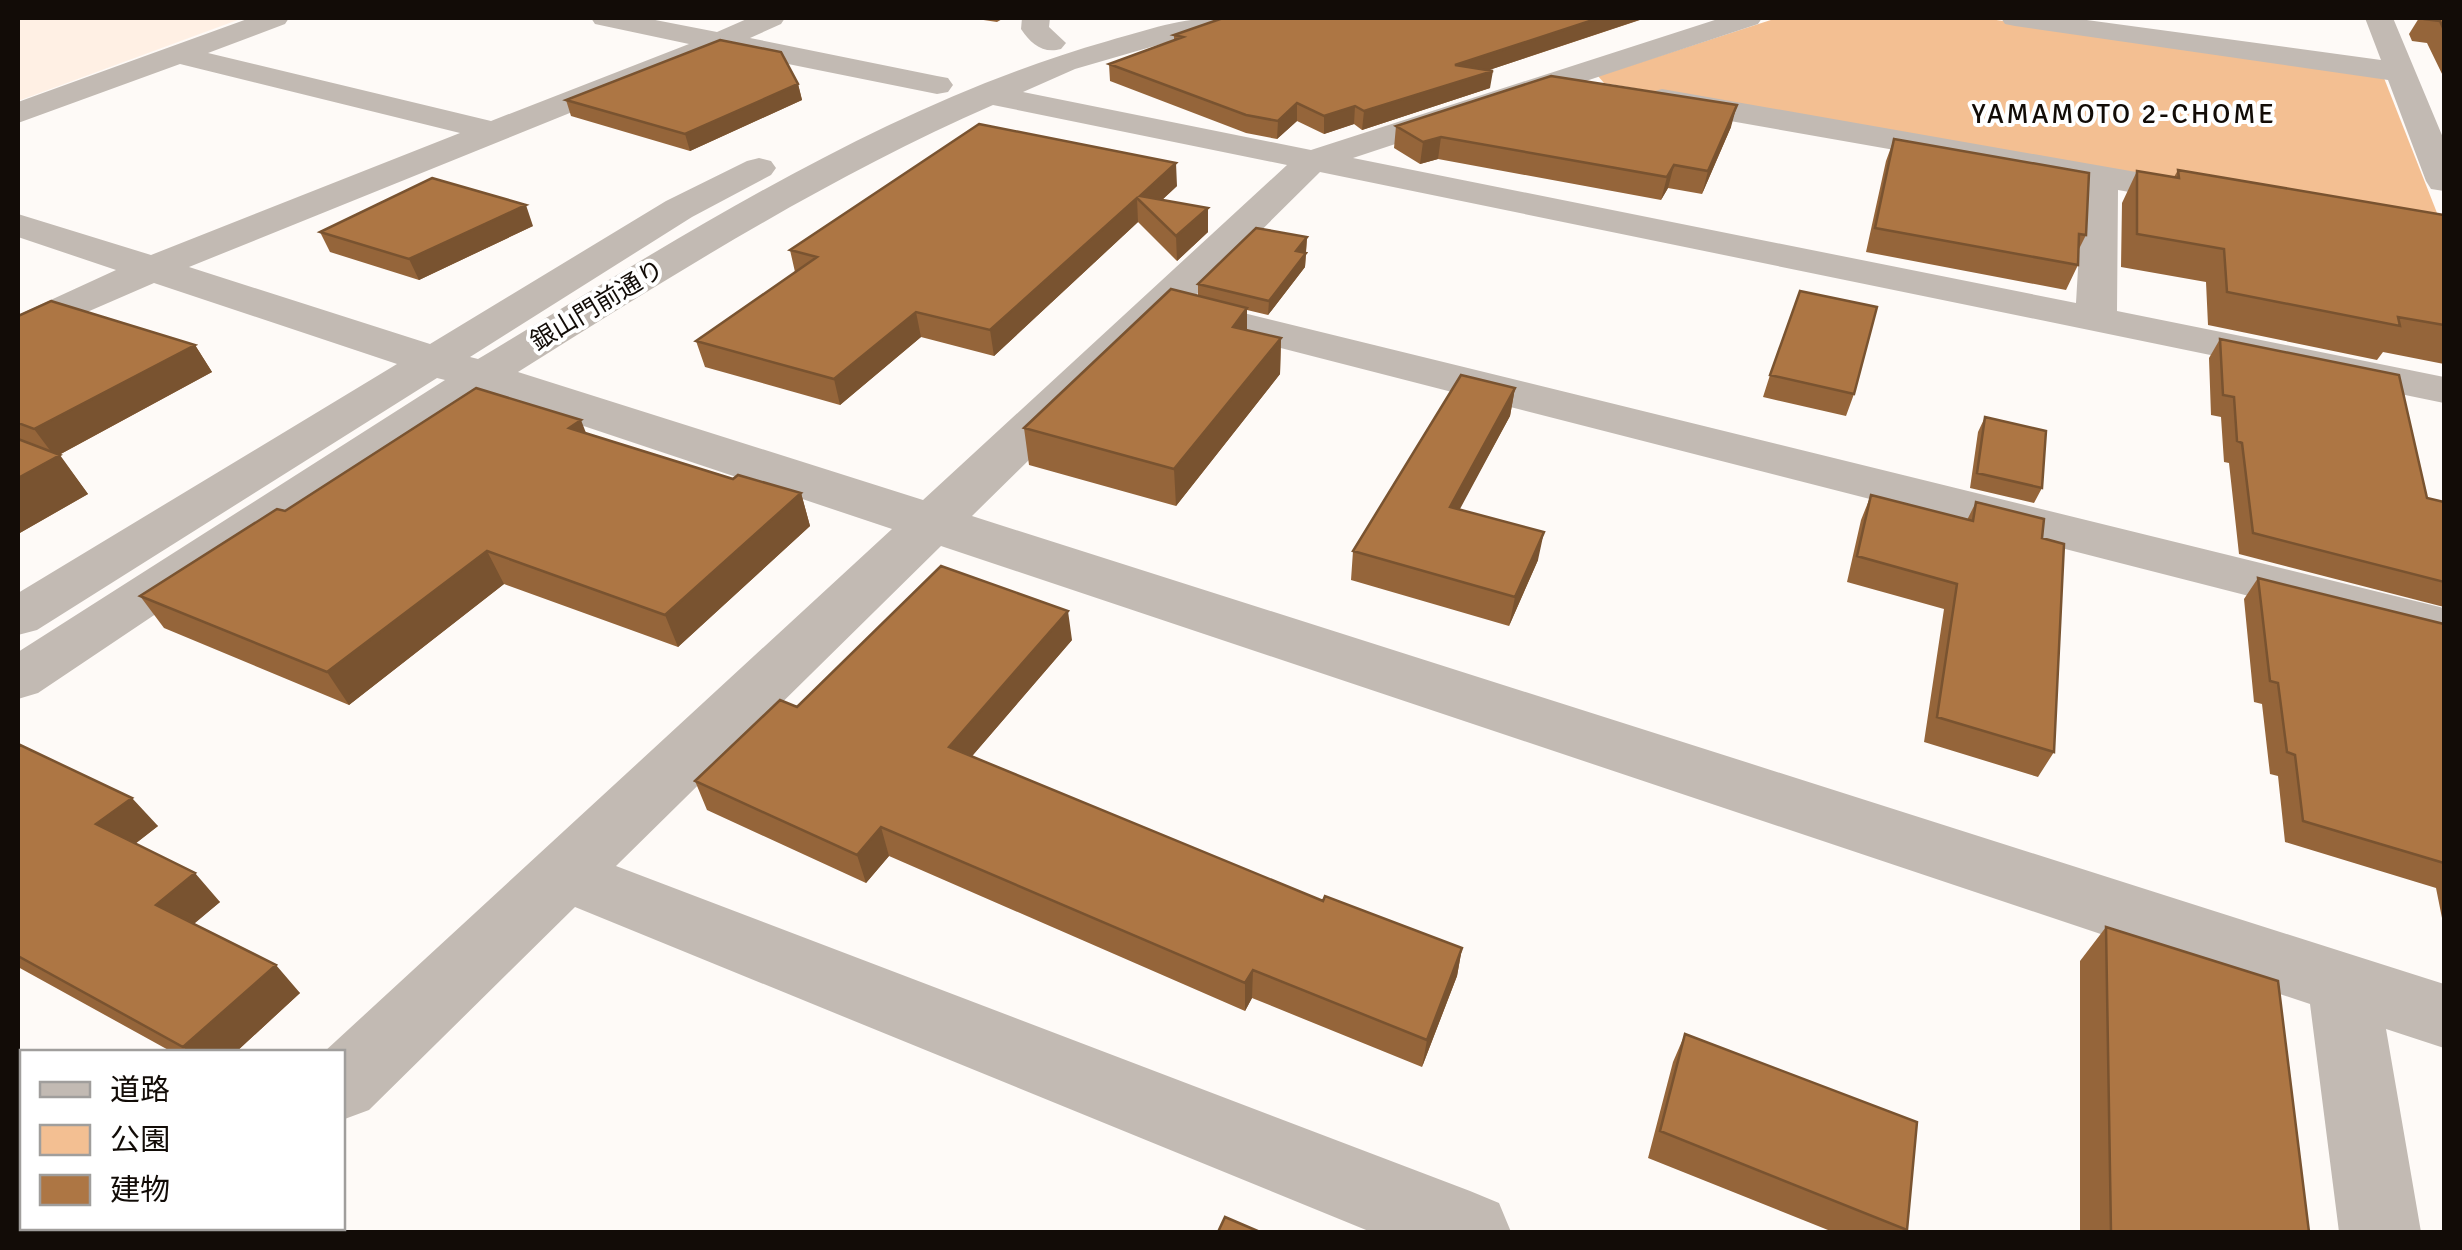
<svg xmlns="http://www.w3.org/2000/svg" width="2462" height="1250" font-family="Signika,'Noto Sans JP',sans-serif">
<rect width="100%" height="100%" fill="#fefaf7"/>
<path fill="#fff0e4" d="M 18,18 L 243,18 L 18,101 Z"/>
<path fill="#f3bf92" d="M 1777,18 L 1982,18 L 2364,71 L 2384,78 L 2439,218 L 2422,221 L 1604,83 L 1598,76 Z"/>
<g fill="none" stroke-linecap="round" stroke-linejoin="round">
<path fill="#c2bab3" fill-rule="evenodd" d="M 250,18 L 289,18 L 285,24 L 208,53 L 491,121 L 689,44 L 595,24 L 591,18 L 645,18 L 717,32 L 749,18 L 785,18 L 781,24 L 750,38 L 937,76 L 948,78 L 953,85 L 948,92 L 937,94 L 723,51 L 189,267 L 430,344 L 666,201 L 747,161 L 759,158 L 771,161 L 776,168 L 771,175 L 692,217 L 470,357 L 478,359 C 678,239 882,105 1108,41 C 1151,29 1190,15 1234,18 L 1230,24 L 1075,69 L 1023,92 L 1311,150 L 1721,18 L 1762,18 L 1758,24 L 1353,158 L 2076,303 L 2083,183 L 1662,109 L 1651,106 L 1646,99 L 1651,92 L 1662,89 L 2216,186 L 2221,194 L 2216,202 L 2203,205 L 2118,190 L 2117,311 L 2444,377 L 2444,403 L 1320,172 L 1191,300 L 2444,608 L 2444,646 L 1171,320 L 972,516 L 2444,984 L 2444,1048 L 2386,1029 L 2421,1232 L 2339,1232 L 2310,1004 L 941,546 L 616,866 L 1470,1191 L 1499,1203 L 1511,1232 L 1371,1232 L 575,907 L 369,1110 L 342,1120 L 342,1052 L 324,1052 L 892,529 L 485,393 L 38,693 L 18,699 L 18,652 L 445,380 L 437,378 L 37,630 L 18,635 L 18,593 L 397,364 L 154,283 L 18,342 L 18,315 L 116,270 L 18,237 L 18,214 L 151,255 L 460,133 L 180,64 L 18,123 L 18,102 ZM 993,105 L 1287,165 L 923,500 L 518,372 C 673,275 826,178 993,105 Z
M 1022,18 L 1050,18 L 1049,27 L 1066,43 L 1061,49 C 1043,54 1031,44 1021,29 Z
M 2001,18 L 2072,18 L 2381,60 L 2365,18 L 2393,18 L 2444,140 L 2444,191 L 2431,189 L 2426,181 L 2388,80 L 2015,26 L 2005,24 Z
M 148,1228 L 233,1228 L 231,1232 L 146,1232 Z"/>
</g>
<path fill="#95653a" d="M 970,18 L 1004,18 L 997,22 Z
M 1223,18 L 1646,18 L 1489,70 L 1490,88 L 1362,130 L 1354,124 L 1324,134 L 1297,121 L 1277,139 L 1246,133 L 1110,81 L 1109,64 L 1174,40 L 1174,35 Z
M 2419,18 L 2444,18 L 2444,78 L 2427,43 L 2412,41 L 2409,34 Z
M 798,84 L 802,100 L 690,151 L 571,116 L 566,100 Z
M 1396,126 L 1731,127 L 1702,194 L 1668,188 L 1661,200 L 1438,159 L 1420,164 L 1394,148 Z
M 1894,139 L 2086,235 L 2078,251 L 2078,265 L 2066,290 L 1866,252 L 1886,161 Z
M 2178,170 L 2444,215 L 2444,364 L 2383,352 L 2377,360 L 2208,325 L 2206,282 L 2121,267 L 2122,203 L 2137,171 L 2174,177 Z
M 1177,186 L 1162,200 L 1208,232 L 1177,261 L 1138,222 L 994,356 L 921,337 L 840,405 L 705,367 L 696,341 L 795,272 L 790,250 Z
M 533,226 L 419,280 L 330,252 L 320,232 Z
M 1307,237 L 1305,267 L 1268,315 L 1247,310 L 1247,330 L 1281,338 L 1280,374 L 1176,506 L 1029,465 L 1024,428 L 1198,296 L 1198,284 Z
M 18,316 L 195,345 L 212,372 L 59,455 L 88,494 L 18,534 Z
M 2220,339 L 2427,498 L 2444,502 L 2444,607 L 2239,554 L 2229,463 L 2224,462 L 2221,417 L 2211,415 L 2209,358 Z
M 1770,375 L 1854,394 L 1846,416 L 1763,397 Z
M 1515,388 L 1510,416 L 1459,509 L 1538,560 L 1509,626 L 1351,580 L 1353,551 Z
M 1985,417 L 2042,488 L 2034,503 L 1970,488 L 1978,432 Z
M 586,434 L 733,479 L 801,493 L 810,526 L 678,647 L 504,584 L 349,705 L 164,628 L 140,596 L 285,511 Z
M 1871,495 L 1967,520 L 1976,502 L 2042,538 L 2054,752 L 2038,777 L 1924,742 L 1944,609 L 1847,582 L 1861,520 Z
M 2258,578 L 2444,624 L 2444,928 L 2436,888 L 2285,842 L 2278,776 L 2270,774 L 2262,704 L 2254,702 L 2244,599 Z
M 1072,640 L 972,756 L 1323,901 L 1462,948 L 1457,976 L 1422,1067 L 1252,998 L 1245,1011 L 889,856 L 866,883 L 707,810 L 695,781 L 797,707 Z
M 18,744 L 158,826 L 135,844 L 220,902 L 193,924 L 300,993 L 236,1052 L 172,1052 L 18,967 Z
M 2106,927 L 2309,1232 L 2080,1232 L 2080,961 Z
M 1685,1034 L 1907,1230 L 1905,1232 L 1833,1232 L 1648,1158 L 1673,1062 Z"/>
<path fill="#795330" d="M 1599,18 L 1645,18 L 1453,82 L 1455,65 Z
M 1493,71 L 1490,88 L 1362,130 L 1364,111 Z
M 798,84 L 802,100 L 690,151 L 685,134 Z
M 1297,103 L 1297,121 L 1277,139 L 1278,121 Z
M 1737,105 L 1731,127 L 1702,194 L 1708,171 Z
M 1355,106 L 1354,124 L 1324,134 L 1324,116 Z
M 1441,137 L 1438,159 L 1420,164 L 1423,142 Z
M 1176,163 L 1177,186 L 1150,211 L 1140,196 Z
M 1674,165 L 1668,188 L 1661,200 L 1667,177 Z
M 1137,198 L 1138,222 L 994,356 L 990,330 Z
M 526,205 L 533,226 L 419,280 L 409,259 Z
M 1208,208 L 1208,232 L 1177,261 L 1176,236 Z
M 1307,237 L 1306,251 L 1295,265 L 1296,251 Z
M 1306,253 L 1305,267 L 1268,315 L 1269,301 Z
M 1247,308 L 1247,343 L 1233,327 Z
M 916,312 L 921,337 L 840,405 L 834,379 Z
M 1281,338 L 1280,374 L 1176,506 L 1174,469 Z
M 195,345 L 212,372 L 55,457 L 34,429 Z
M 1515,388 L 1510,416 L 1446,535 L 1450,507 Z
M 581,420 L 593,451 L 569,428 Z
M 60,455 L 88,494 L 18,534 L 18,478 Z
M 801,493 L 810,526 L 678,647 L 665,615 Z
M 1544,532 L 1538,560 L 1509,626 L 1515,597 Z
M 487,551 L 504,584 L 349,705 L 327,672 Z
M 1068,611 L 1072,640 L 955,776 L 949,747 Z
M 132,798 L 158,826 L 123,853 L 96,824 Z
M 881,827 L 889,856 L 866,883 L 857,855 Z
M 195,873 L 220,902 L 182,934 L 156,905 Z
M 1462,948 L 1457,976 L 1422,1067 L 1427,1040 Z
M 276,965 L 300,993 L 236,1052 L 189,1052 L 183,1047 Z
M 1253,970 L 1252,998 L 1245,1011 L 1245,983 Z
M 22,1190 L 22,1228 L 28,1228 L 23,1232 L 18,1232 L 18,1194 Z"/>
<path fill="#ad7644" stroke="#795330" stroke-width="2.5" d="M 1223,18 L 1599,18 L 1455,65 L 1493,71 L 1364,111 L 1355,106 L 1324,116 L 1297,103 L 1278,121 L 1246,115 L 1109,64 L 1183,37 L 1174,35 Z
M 2423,18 L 2444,18 L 2444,30 L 2440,21 L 2424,19 Z
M 720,40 L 781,52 L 798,84 L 685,134 L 566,100 Z
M 1551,76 L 1737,105 L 1708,171 L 1674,165 L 1667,177 L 1441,137 L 1423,142 L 1396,126 Z
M 979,124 L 1176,163 L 1140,196 L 1208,208 L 1176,236 L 1137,198 L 990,330 L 916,312 L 834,379 L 696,341 L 817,257 L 790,250 Z
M 1894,139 L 2089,173 L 2086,235 L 2079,234 L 2078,265 L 1875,228 Z
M 2178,170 L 2444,215 L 2444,325 L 2398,317 L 2400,326 L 2227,292 L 2224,249 L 2137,234 L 2137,171 L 2179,178 Z
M 432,178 L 526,205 L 409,259 L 320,232 Z
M 1256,228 L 1307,237 L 1296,251 L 1306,253 L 1269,301 L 1198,284 Z
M 1171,289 L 1247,308 L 1233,327 L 1281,338 L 1174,469 L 1024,428 Z
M 1800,291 L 1877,307 L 1854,394 L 1770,375 Z
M 51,301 L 195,345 L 34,429 L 18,423 L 18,316 Z
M 2220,339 L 2399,375 L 2427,498 L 2444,502 L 2444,582 L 2253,533 L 2242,443 L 2237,441 L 2234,397 L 2223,395 Z
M 1461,375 L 1515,388 L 1450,507 L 1544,532 L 1515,597 L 1353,551 Z
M 476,388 L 581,420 L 569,428 L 733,479 L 738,475 L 801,493 L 665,615 L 487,551 L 327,672 L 140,596 L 277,509 L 285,511 Z
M 1985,417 L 2046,431 L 2042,488 L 1977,473 Z
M 18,439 L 60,455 L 18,478 Z
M 1871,495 L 1973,521 L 1976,502 L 2044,519 L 2042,538 L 2064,544 L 2054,752 L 1937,717 L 1957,584 L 1857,556 Z
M 941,566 L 1068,611 L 949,747 L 1323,901 L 1325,896 L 1462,948 L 1427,1040 L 1253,970 L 1245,983 L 881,827 L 857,855 L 695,781 L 780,700 L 797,707 Z
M 2258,578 L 2444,624 L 2444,863 L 2303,821 L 2295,755 L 2287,752 L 2278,683 L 2270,681 Z
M 18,744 L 132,798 L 96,824 L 195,873 L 156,905 L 276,965 L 183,1047 L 18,956 Z
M 2106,927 L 2278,981 L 2309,1232 L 2111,1232 Z
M 1685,1034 L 1917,1122 L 1907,1230 L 1660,1131 Z
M 18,1131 L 22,1134 L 22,1190 L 18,1194 Z
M 1225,1217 L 1260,1232 L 1218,1232 Z"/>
<g text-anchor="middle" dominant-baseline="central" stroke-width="8" stroke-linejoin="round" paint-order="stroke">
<g font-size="25" fill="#120c07" stroke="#fff">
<text transform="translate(597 305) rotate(-31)">銀山門前通り</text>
</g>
<g font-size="28" letter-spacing="2.5" fill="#120c07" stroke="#fff">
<text x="2124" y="114">YAMAMOTO 2-CHOME</text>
</g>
</g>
<rect width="2462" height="1250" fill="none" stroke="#120c07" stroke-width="40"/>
<rect x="20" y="1050" width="325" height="180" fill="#ffffff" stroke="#a09e9c" stroke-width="2.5"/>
<rect x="40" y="1082" width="50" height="15" fill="#c2bab3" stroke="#a09e9c" stroke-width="2.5"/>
<text x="110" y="1100" font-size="30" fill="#120c07">道路</text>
<rect x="40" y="1125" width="50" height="30" fill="#f3bf92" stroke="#a09e9c" stroke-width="2.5"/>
<text x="110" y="1150" font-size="30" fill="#120c07">公園</text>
<rect x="40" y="1175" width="50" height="30" fill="#ad7644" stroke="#a09e9c" stroke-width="2.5"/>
<text x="110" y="1200" font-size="30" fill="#120c07">建物</text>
</svg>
